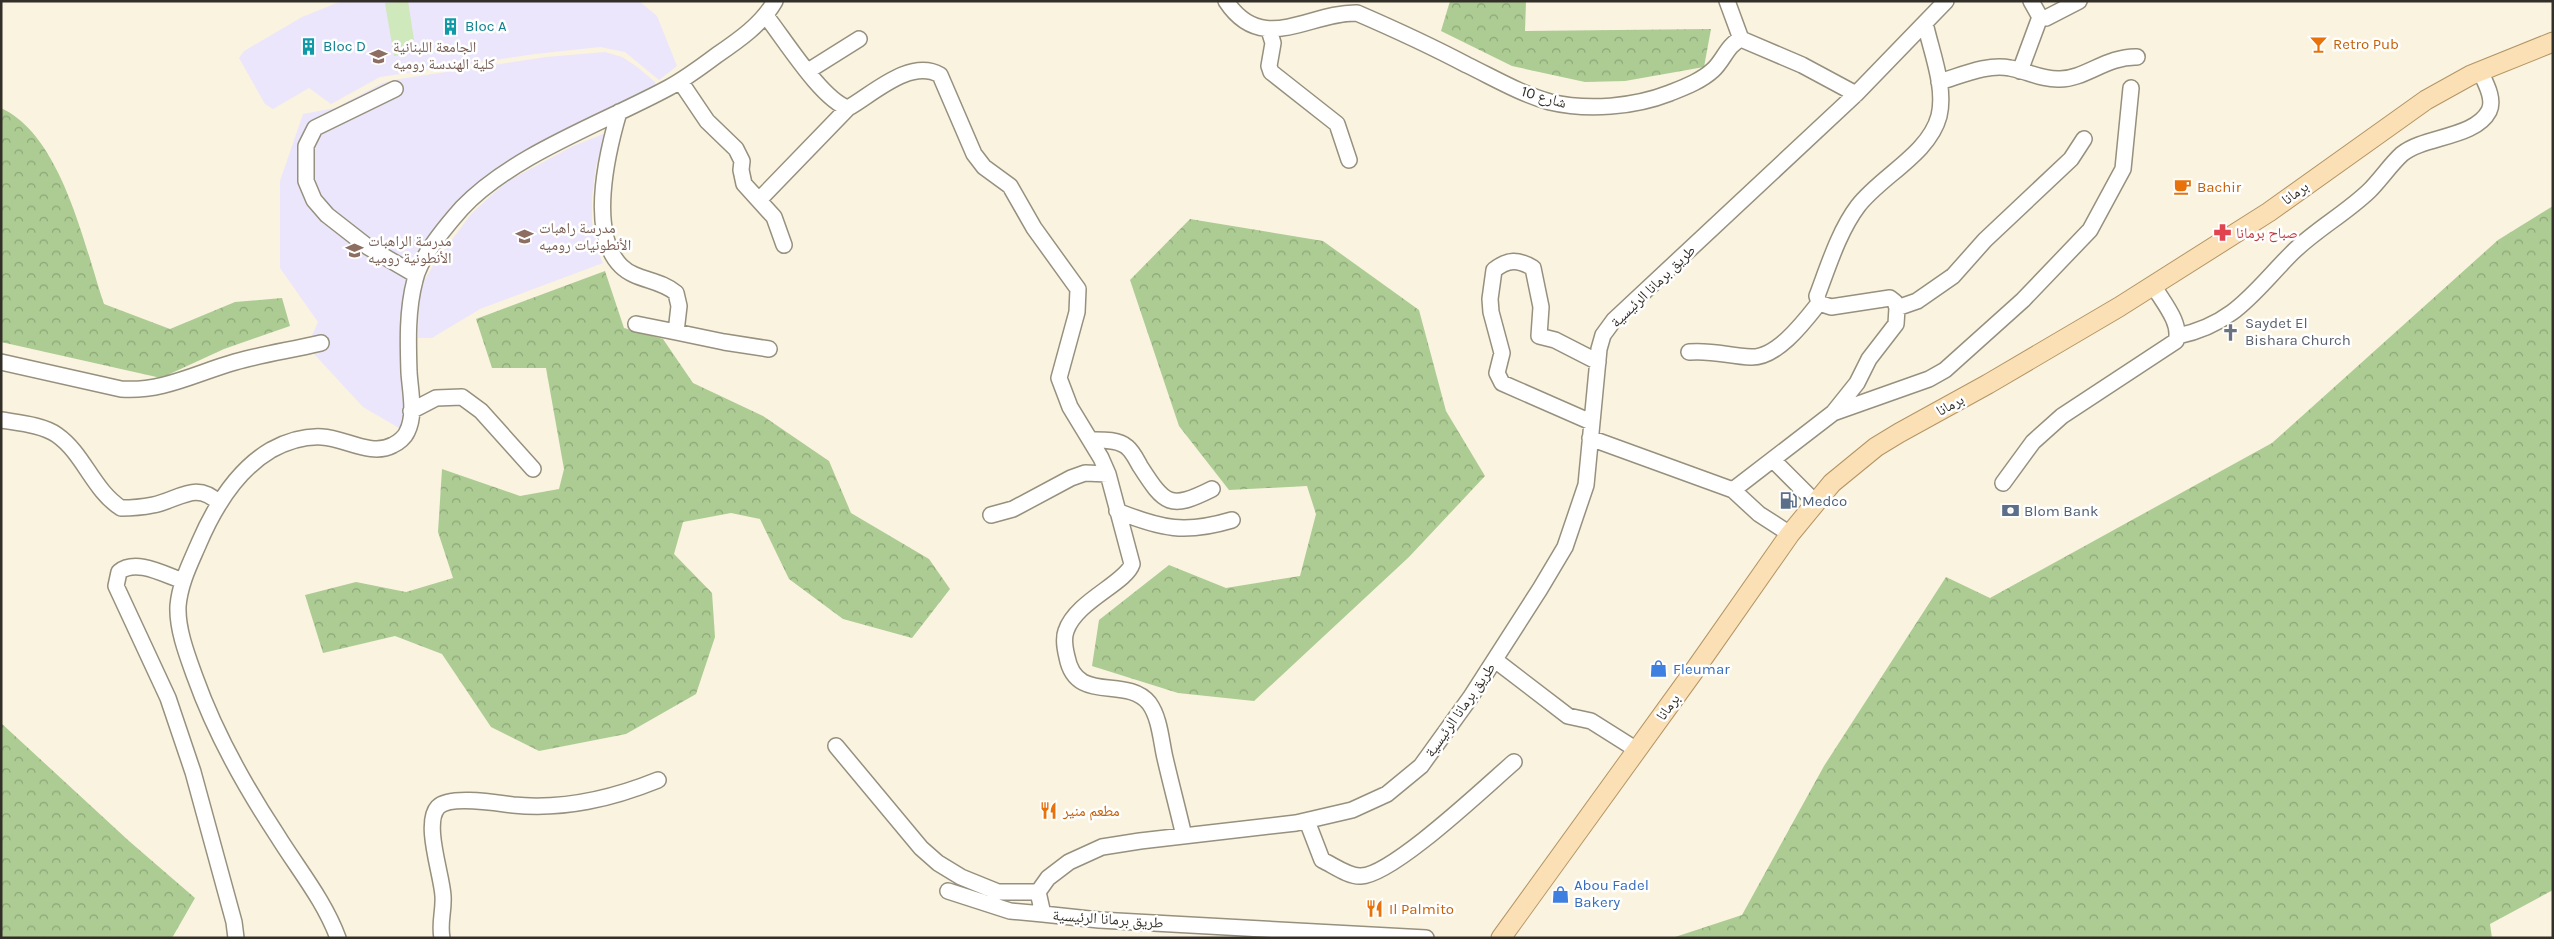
<svg xmlns="http://www.w3.org/2000/svg" width="2554" height="939" font-family="Karla,'Noto Naskh Arabic',sans-serif">
<defs>
<pattern id="forest-crowns" width="20" height="18" patternUnits="userSpaceOnUse" patternTransform="scale(1.25)"><rect width="20" height="18" fill="#accc93"/><path d="M2 6a3 3 0 1 1 6 0M12 15a3 3 0 1 1 6 0" fill="none" stroke="#8da678"/></pattern>
</defs>
<rect width="100%" height="100%" fill="#faf3df"/>
<path fill="#ebe6fb" d="M 342,1 L 639,1 L 657,16 L 677,66 L 659,80 L 625,52 L 600,47 L 535,54 L 380,77 L 331,104 L 309,88 L 273,109 L 265,104 L 239,58 L 244,51 L 302,17 Z
M 605,52 L 622,57 L 636,66 L 655,82 L 656,89 L 484,186 L 412,275 L 405,423 L 399,428 L 363,407 L 315,355 L 310,340 L 318,322 L 280,268 L 280,181 L 303,114 L 335,108 L 383,83 L 399,79 L 546,57 Z
M 606,133 L 596,166 L 592,197 L 592,222 L 598,251 L 603,263 L 480,309 L 432,338 L 418,338 L 419,289 L 434,264 L 471,214 L 506,182 L 573,146 Z"/>
<path fill="url(#forest-crowns)" d="M 1450,1 L 1526,1 L 1525,31 L 1711,29 L 1704,67 L 1625,81 L 1585,82 L 1512,66 L 1441,31 Z
M 1,108 C 62,136 84,245 104,304 L 170,329 L 235,302 L 282,298 L 290,326 L 224,349 L 161,378 L 1,342 Z
M 2553,206 L 2553,890 L 2490,924 L 2492,938 L 1672,938 L 1742,915 L 1824,766 L 1946,577 L 1990,598 L 2272,443 L 2498,240 Z
M 1190,219 L 1323,241 L 1419,310 L 1446,411 L 1485,476 L 1409,557 L 1254,701 L 1178,693 L 1092,666 L 1099,620 L 1169,565 L 1226,588 L 1300,576 L 1316,514 L 1307,486 L 1229,490 L 1179,426 L 1130,280 Z
M 605,271 L 624,328 L 663,339 L 693,383 L 763,416 L 829,461 L 851,513 L 929,559 L 950,589 L 912,638 L 843,619 L 789,579 L 760,519 L 731,513 L 683,522 L 674,554 L 712,593 L 715,637 L 696,694 L 626,734 L 539,751 L 491,727 L 442,654 L 395,636 L 323,653 L 305,595 L 356,582 L 406,592 L 453,578 L 438,532 L 442,469 L 520,496 L 559,489 L 564,469 L 546,368 L 492,368 L 476,319 Z
M 1,723 L 129,841 L 195,898 L 172,938 L 1,938 Z"/>
<path fill="#cfe8bc" d="M 408,1 L 416,53 L 394,56 L 385,3 Z"/>
<g fill="none" stroke-linecap="round" stroke-linejoin="round">
<defs>
<path id="minor" d="M 1226,1 C 1262,56 1309,12 1357,13 C 1394,29 1431,46 1467,65 C 1494,78 1521,94 1550,102 C 1588,111 1634,107 1670,93 C 1685,87 1701,81 1713,70 C 1724,60 1727,45 1741,39 L 1802,65 L 1856,94
M 1727,1 L 1741,39
M 2031,1 L 2040,17 L 2046,18 L 2079,1
M 766,16 C 785,40 822,100 848,108 C 873,94 910,58 940,75 L 974,154 L 984,167 L 1010,186 L 1034,228 L 1078,289 L 1077,312 L 1059,378 L 1070,407 L 1101,458 L 1108,474 L 1132,564 C 1126,583 1076,601 1066,631 C 1063,639 1065,649 1067,657 C 1076,705 1126,675 1149,703 C 1160,718 1161,741 1165,758 C 1171,784 1178,810 1184,836
M 1269,30 L 1273,43 L 1269,66 L 1271,72 L 1337,124 L 1349,160
M 808,71 L 859,39
M 2020,71 L 2040,17
M 680,81 L 707,121 L 736,149 L 742,161 L 741,170 L 744,184 L 774,217 L 784,245
M 1939,82 C 1960,76 1988,63 2010,68 C 2027,71 2043,80 2060,79 C 2085,79 2107,56 2137,57
M 395,89 L 315,128 L 306,146 L 306,181 L 314,200 L 327,215 L 368,247 L 416,275
M 619,112 C 607,153 588,233 621,266 C 636,281 660,279 676,293 L 679,306 L 676,332 L 724,342 L 769,349
M 759,200 L 848,108
M 1897,308 L 1917,301 L 1953,276 L 1985,240 L 2071,159 L 2084,139
M 636,324 L 676,332
M 2178,336 C 2235,324 2254,291 2292,253 C 2315,230 2345,214 2369,191 C 2381,179 2390,165 2402,154 C 2424,136 2475,138 2489,111 C 2495,99 2485,82 2480,71
M 1689,352 C 1713,350 1729,356 1751,357 C 1777,358 1804,322 1819,303
M 1,362 L 121,389 C 163,392 196,373 235,362 C 263,354 292,350 321,343
M 411,411 L 436,398 L 462,397 L 481,411 L 533,469
M 1833,413 L 1929,379 L 1945,370 L 2023,300 L 2090,230 L 2123,169 L 2131,88
M 1,420 C 19,423 43,425 57,435 C 84,454 93,490 121,508 C 132,508 143,507 153,505 C 179,500 196,480 219,503
M 1591,422 L 1502,383 L 1497,373 L 1502,353 L 1491,312 L 1490,299 L 1494,270 C 1508,259 1518,259 1533,268 L 1541,307 L 1539,336 L 1555,340 L 1598,362
M 1590,438 L 1733,490 L 1759,514 L 1790,534
M 1090,440 C 1101,440 1118,439 1127,447 C 1133,452 1136,459 1140,466 C 1165,505 1170,510 1212,489
M 1774,461 L 1815,502
M 2003,483 L 2033,442 L 2062,416 L 2176,341 C 2182,323 2162,301 2153,285
M 1733,490 L 1833,413 L 1857,383 L 1869,359 L 1896,324 L 1897,308 L 1895,302 L 1890,298 L 1831,307 L 1819,303 L 1817,296 C 1828,267 1839,231 1858,206 C 1881,176 1929,154 1939,116 C 1946,87 1931,51 1925,23
M 1117,511 C 1162,529 1185,534 1232,520
M 991,515 L 1013,509 L 1071,478 L 1085,473 L 1108,474
M 183,581 C 165,575 136,558 119,572 L 116,586 L 168,698 L 193,772 L 234,922 L 236,938
M 1495,660 L 1568,716 L 1591,721 L 1637,750
M 836,746 L 921,848 L 938,863 L 961,877 L 998,892 L 1038,892
M 1307,821 L 1322,860 C 1333,865 1349,877 1361,876 C 1393,875 1486,786 1514,762
M 948,891 L 1010,911 L 1043,914
M 338,938 C 324,900 298,869 277,835 C 244,785 215,733 195,677 C 187,655 177,629 178,606 C 180,583 190,564 199,543 C 214,508 237,470 271,450 C 286,442 305,436 322,437 C 345,438 371,457 393,445 C 398,443 405,437 407,432 C 416,415 410,390 409,372 C 408,342 407,310 415,280 C 420,257 446,226 462,208 C 512,155 603,123 668,88 C 685,79 701,67 717,55 C 739,40 762,24 775,1
M 442,938 C 439,923 444,911 443,896 C 442,875 423,823 438,807 C 450,795 497,803 513,805 C 564,810 611,799 658,780
M 1426,938 L 1099,920 L 1043,914 L 1038,892 L 1048,878 L 1069,862 L 1102,847 L 1140,841 L 1296,823 L 1352,810 L 1387,794 L 1421,766 L 1470,698 L 1540,589 L 1565,547 L 1586,485 L 1599,349 L 1603,335 L 1614,320 L 1856,94 L 1946,1"/>
<path id="major" d="M 1501,938 L 1694,671 L 1790,534 L 1832,483 L 1876,447 L 1899,433 L 1988,384 L 2119,307 L 2269,212 L 2426,100 L 2471,75 L 2553,42"/>
</defs>
<use href="#minor" stroke="#96907e" stroke-width="18"/>
<use href="#major" stroke="#b39565" stroke-width="21"/>
<use href="#minor" stroke="#fff" stroke-width="15"/>
<use href="#major" stroke="#fbe0b6" stroke-width="19"/>
</g>
<defs>
<symbol id="building-bare" viewBox="-9 -9 18 18"><path d="M-4-6H4V6H1V3H-1V6H-4ZM-2.5-4.3h1.7v1.8h-1.7ZM.8-4.3h1.7v1.8H.8ZM-2.5-1h1.7V.8h-1.7ZM.8-1h1.7V.8H.8Z" fill="#0f9aa8" stroke="#fff" stroke-width="2.5" paint-order="stroke"/></symbol>
<symbol id="bar-bare" viewBox="-9 -9 18 18"><path d="M-6-5H6L.8 .8V4.5H3.5V6h-7V4.5H-.8V.8Z" fill="#e8710a" stroke="#fff" stroke-width="2.5" paint-order="stroke"/></symbol>
<symbol id="university-bare" viewBox="-9 -9 18 18"><path d="M0-5L7-2L0 1L-7-2ZM-4 1L0 2.5L4 1V4Q0 6-4 4Z" fill="#8d6e63" stroke="#fff" stroke-width="2.5" paint-order="stroke"/></symbol>
<symbol id="cafe-bare" viewBox="-9 -9 18 18"><path d="M-5.5-4.5H6V0H3Q3 3.5 0 3.5H-2.5Q-5.5 3.5-5.5 0ZM3-3.2v2h1.7v-2ZM-6 4.5H4V6H-6Z" fill="#e8710a" stroke="#fff" stroke-width="2.5" paint-order="stroke"/></symbol>
<symbol id="pharmacy-bare" viewBox="-9 -9 18 18"><path d="M-2-6h4v4h4v4h-4v4h-4v-4h-4v-4h4Z" fill="#e0444e" stroke="#fff" stroke-width="2.5" paint-order="stroke"/></symbol>
<symbol id="school-bare" viewBox="-9 -9 18 18"><path d="M0-5L7-2L0 1L-7-2ZM-4 1L0 2.5L4 1V4Q0 6-4 4Z" fill="#8d6e63" stroke="#fff" stroke-width="2.5" paint-order="stroke"/></symbol>
<symbol id="church-bare" viewBox="-9 -9 18 18"><path d="M-1.2-6h2.4v3.5h3.3v2.4h-3.3V6h-2.4V-.1h-3.3v-2.4h3.3Z" fill="#6b7280" stroke="#fff" stroke-width="2.5" paint-order="stroke"/></symbol>
<symbol id="fuel-bare" viewBox="-9 -9 18 18"><path d="M-5.5-6h7V0h2V4h1.3V-2.5L3-4.5l.8-.8L6-3V5H2.5V1h-1V6h-7ZM-4.2-4.7v3.2H.2V-4.7Z" fill="#5c6f8a" stroke="#fff" stroke-width="2.5" paint-order="stroke"/></symbol>
<symbol id="bank-bare" viewBox="-9 -9 18 18"><path d="M-6-4H6V4H-6ZM0-2.3a2.3 2.3 0 1 0 0 4.6a2.3 2.3 0 1 0 0-4.6Z" fill="#5c6f8a" stroke="#fff" stroke-width="2.5" paint-order="stroke"/></symbol>
<symbol id="shop-bare" viewBox="-9 -9 18 18"><path d="M-5-2.5h2.3a2.7 3.5 0 0 1 5.4 0H5L5.5 6h-11ZM-1.5-2.5h3a1.5 2.3 0 0 0-3 0Z" fill="#3f7fe0" stroke="#fff" stroke-width="2.5" paint-order="stroke"/></symbol>
<symbol id="restaurant-bare" viewBox="-9 -9 18 18"><path d="M-5-6h1v4h1v-4h1v4h1v-4h1v5L-1.5 .5V6h-2V.5L-5-1ZM5-6V6H3V1.5H1.5Q1.5-4 5-6Z" fill="#e8710a" stroke="#fff" stroke-width="2.5" paint-order="stroke"/></symbol>
</defs>
<g fill-rule="evenodd">
<use href="#building-bare" x="438" y="14" width="25" height="25"/>
<use href="#bar-bare" x="2306" y="32" width="25" height="25"/>
<use href="#building-bare" x="296" y="34" width="25" height="25"/>
<use href="#university-bare" x="366" y="44" width="25" height="25"/>
<use href="#cafe-bare" x="2170" y="174" width="25" height="25"/>
<use href="#pharmacy-bare" x="2210" y="220" width="25" height="25"/>
<use href="#school-bare" x="512" y="224" width="25" height="25"/>
<use href="#school-bare" x="342" y="238" width="25" height="25"/>
<use href="#church-bare" x="2218" y="320" width="25" height="25"/>
<use href="#fuel-bare" x="1776" y="488" width="25" height="25"/>
<use href="#bank-bare" x="1998" y="498" width="25" height="25"/>
<use href="#shop-bare" x="1646" y="656" width="25" height="25"/>
<use href="#restaurant-bare" x="1036" y="798" width="25" height="25"/>
<use href="#shop-bare" x="1548" y="882" width="25" height="25"/>
<use href="#restaurant-bare" x="1362" y="896" width="25" height="25"/>
</g>
<g text-anchor="middle" dominant-baseline="central" stroke-width="5" stroke-linejoin="round" paint-order="stroke">
<g font-size="15" fill="#0d838f" stroke="#fff" text-anchor="start">
<text x="465" y="26">Bloc A</text>
<text x="323" y="46">Bloc D</text>
</g>
<g font-size="15" fill="#c56008" stroke="#fff" text-anchor="start">
<text x="2333" y="44">Retro Pub</text>
<text x="2197" y="187">Bachir</text>
<text x="1063" y="811">مطعم منير</text>
<text x="1389" y="909">Il Palmito</text>
</g>
<g font-size="15" fill="#785e54" stroke="#fff" text-anchor="start">
<text x="393" y="47">الجامعة اللبنانية<tspan x="393" dy="17">كلية الهندسة روميه</tspan></text>
<text x="539" y="228">مدرسة راهبات<tspan x="539" dy="17">الأنطونيات روميه</tspan></text>
<text x="368" y="241">مدرسة الراهبات<tspan x="368" dy="17">الأنطونية روميه</tspan></text>
</g>
<g font-size="15" fill="#322f28" stroke="#fff">
<text transform="translate(1544 97) rotate(16)">شارع 10</text>
<text transform="translate(2295 193) rotate(-36)">برمانا</text>
<text transform="translate(1653 286) rotate(-44)">طريق برمانا الرئيسية</text>
<text transform="translate(1950 405) rotate(-29)">برمانا</text>
<text transform="translate(1668 707) rotate(-54)">برمانا</text>
<text transform="translate(1460 710) rotate(-55)">طريق برمانا الرئيسية</text>
<text transform="translate(1108 919) rotate(4)">طريق برمانا الرئيسية</text>
</g>
<g font-size="15" fill="#be3a42" stroke="#fff" text-anchor="start">
<text x="2236" y="233">صباح برمانا</text>
</g>
<g font-size="15" fill="#5b616d" stroke="#fff" text-anchor="start">
<text x="2245" y="323">Saydet El<tspan x="2245" dy="17">Bishara Church</tspan></text>
</g>
<g font-size="15" fill="#4e5e75" stroke="#fff" text-anchor="start">
<text x="1802" y="501">Medco</text>
<text x="2024" y="511">Blom Bank</text>
</g>
<g font-size="15" fill="#366cbe" stroke="#fff" text-anchor="start">
<text x="1673" y="669">Fleumar</text>
<text x="1574" y="885">Abou Fadel<tspan x="1574" dy="17">Bakery</tspan></text>
</g>
</g>
<rect width="2554" height="939" fill="none" stroke="#322f28" stroke-width="5"/>
</svg>
